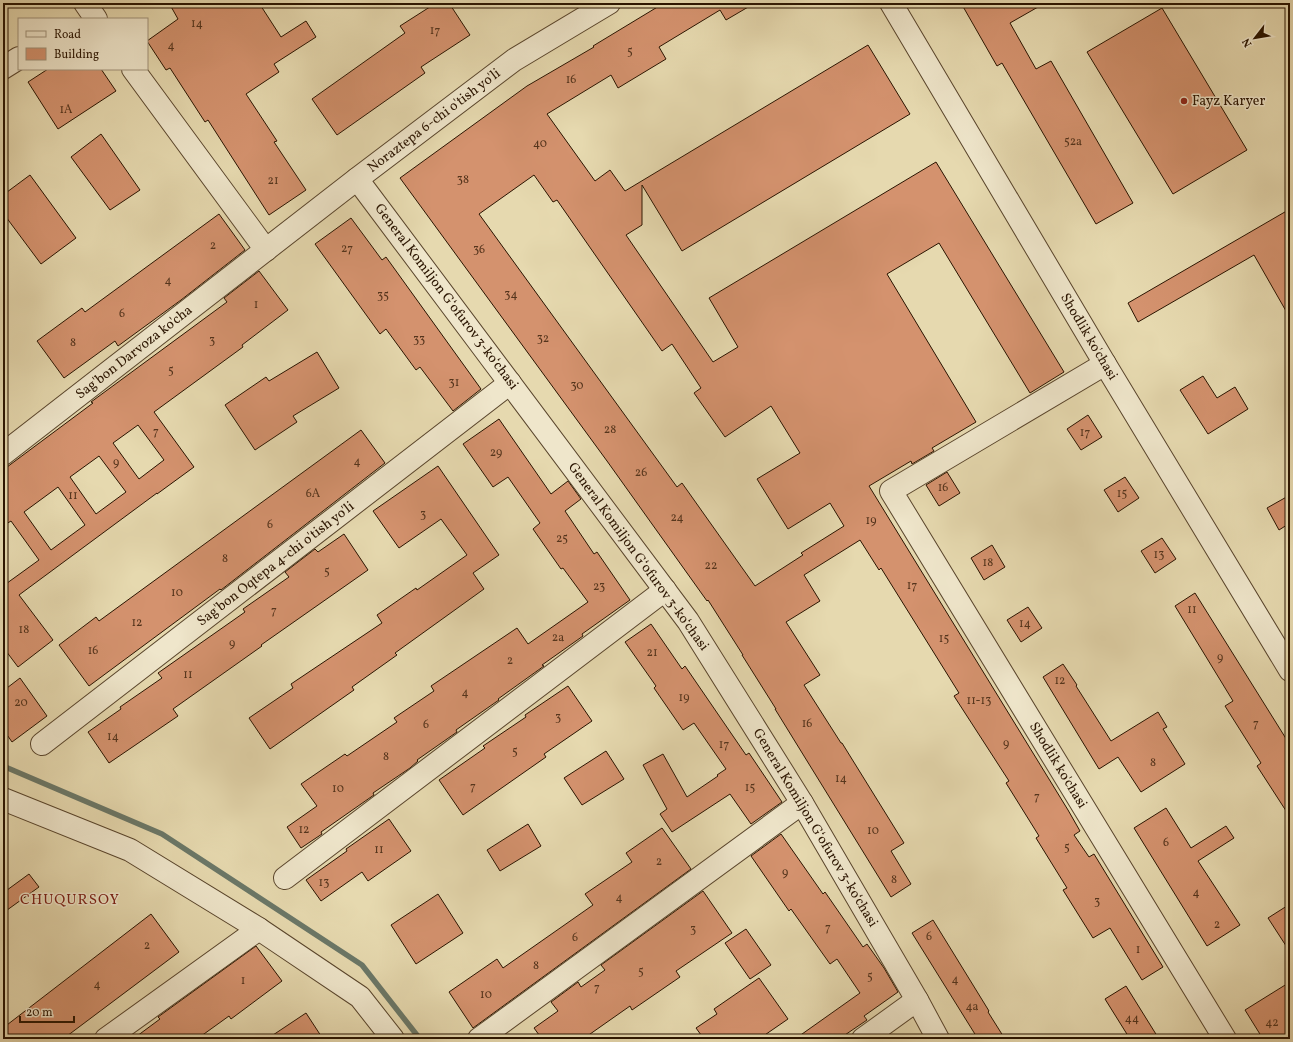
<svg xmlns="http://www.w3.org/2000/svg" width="1293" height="1042" font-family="Vollkorn,serif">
<rect width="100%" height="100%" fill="#e6d9af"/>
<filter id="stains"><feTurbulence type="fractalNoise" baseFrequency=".005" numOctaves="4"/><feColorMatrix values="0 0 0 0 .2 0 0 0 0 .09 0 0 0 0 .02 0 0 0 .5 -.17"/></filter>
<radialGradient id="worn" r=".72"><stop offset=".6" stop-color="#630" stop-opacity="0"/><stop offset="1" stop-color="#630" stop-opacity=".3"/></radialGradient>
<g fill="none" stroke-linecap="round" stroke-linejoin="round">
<path stroke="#6b7868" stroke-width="5.5" d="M 3,766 L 162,834 L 362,965 L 420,1039"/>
</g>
<path fill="#d4926e" stroke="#2a1400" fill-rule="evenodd" d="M 169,3 L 259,3 L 281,37 L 306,21 L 316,37 L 274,64 L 279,72 L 246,94 L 277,141 L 274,142 L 306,190 L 269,215 L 208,120 L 205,122 L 170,68 L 166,70 L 147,41 L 178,19 Z
M 436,3 L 449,3 L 470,35 L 421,67 L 425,73 L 337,135 L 312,99 L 405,33 L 400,26 Z
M 664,3 L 755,3 L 726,20 L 720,10 L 659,47 L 666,59 L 618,88 L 611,75 L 547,114 L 595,181 L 610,170 L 625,191 L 868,45 L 910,114 L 682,251 L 642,185 L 642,225 L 626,235 L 713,362 L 738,347 L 709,298 L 936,162 L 1064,372 L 1030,393 L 939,243 L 887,274 L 976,422 L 932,448 L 934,451 L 912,464 L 911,461 L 869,486 L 1068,810 L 1080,831 L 1074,835 L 1089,857 L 1094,854 L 1163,967 L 1142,980 L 1110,928 L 1093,938 L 1063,890 L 1067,888 L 1036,838 L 1039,836 L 1006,783 L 1009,781 L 954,696 L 959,693 L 881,568 L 879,570 L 860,540 L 804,575 L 820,601 L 786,622 L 820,675 L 804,685 L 841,743 L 842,743 L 904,843 L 891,851 L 911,884 L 891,897 L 775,709 L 776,709 L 742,655 L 743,655 L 708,600 L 707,601 L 607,461 L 400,178 L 527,86 L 594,47 L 593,46 ZM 534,175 L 553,202 L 557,200 L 662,351 L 672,344 L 701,388 L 694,393 L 725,437 L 771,406 L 800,453 L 757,479 L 788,529 L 830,503 L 844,526 L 801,553 L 803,555 L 755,586 L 682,483 L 677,487 L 479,214 Z
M 961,3 L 1045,3 L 1010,23 L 1036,69 L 1051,61 L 1133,203 L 1096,224 L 1002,63 L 997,66 Z
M 1162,8 L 1247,150 L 1173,194 L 1087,52 Z
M 48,69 L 101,69 L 116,91 L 58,129 L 28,82 Z
M 101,134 L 140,190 L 110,210 L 71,157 Z
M 30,175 L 76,238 L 41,264 L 3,213 L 3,195 Z
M 1290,209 L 1290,318 L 1254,255 L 1138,322 L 1128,303 Z
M 219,214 L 245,250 L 181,300 L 118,346 L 115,341 L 64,378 L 37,341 L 82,308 L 85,312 Z
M 351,218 L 382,260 L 386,257 L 481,389 L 453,411 L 420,367 L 416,370 L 386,329 L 380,334 L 315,244 Z
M 259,271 L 288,310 L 242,345 L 243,347 L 154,412 L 194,467 L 157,494 L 157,493 L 19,595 L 53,640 L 18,667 L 3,647 L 3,586 L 39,560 L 11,521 L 3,526 L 3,470 L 93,403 L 91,402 L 227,302 L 224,298 ZM 138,425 L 164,460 L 139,479 L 113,443 ZM 99,456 L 126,492 L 96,514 L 70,477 ZM 58,487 L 85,525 L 51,550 L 24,512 Z
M 317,352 L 339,388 L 293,416 L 297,422 L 255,450 L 225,405 L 266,377 L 269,381 Z
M 1203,376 L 1217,398 L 1235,387 L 1248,409 L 1208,434 L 1180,390 Z
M 1088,415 L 1102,437 L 1081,450 L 1067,429 Z
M 499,419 L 551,494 L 568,481 L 581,499 L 565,511 L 594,554 L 597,552 L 630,600 L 582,634 L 583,636 L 542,665 L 544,666 L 498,699 L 499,700 L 496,702 L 456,730 L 457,732 L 417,760 L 418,761 L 410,768 L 373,793 L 374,795 L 371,797 L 321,832 L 322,834 L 301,848 L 287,827 L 317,806 L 301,784 L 345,754 L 347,756 L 397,722 L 394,718 L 434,691 L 431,686 L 517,628 L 528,644 L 588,602 L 563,568 L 561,569 L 533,529 L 540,523 L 508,477 L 493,487 L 463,444 Z
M 361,430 L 385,463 L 221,590 L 220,589 L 89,686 L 59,645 L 96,617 L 99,621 Z
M 438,466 L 499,555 L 473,573 L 484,589 L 395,653 L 397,655 L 352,687 L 354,690 L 270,749 L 249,718 L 293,688 L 291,684 L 382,623 L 377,615 L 416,588 L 417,590 L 467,555 L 441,519 L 399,548 L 373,511 Z
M 947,472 L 960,493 L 939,506 L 926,485 Z
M 1125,477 L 1139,498 L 1118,512 L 1104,490 Z
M 1290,495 L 1290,523 L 1279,530 L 1267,508 Z
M 344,534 L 368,570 L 261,645 L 262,646 L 173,709 L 178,716 L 109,763 L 88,732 L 121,709 L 120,707 L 162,678 L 158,673 L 245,612 L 243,609 L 289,577 L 285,572 L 315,549 L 318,552 Z
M 1162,538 L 1176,559 L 1155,573 L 1141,551 Z
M 992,545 L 1005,567 L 984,580 L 971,558 Z
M 1195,593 L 1290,745 L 1290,817 L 1257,766 L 1261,763 L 1225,706 L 1233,701 L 1175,606 Z
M 1028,607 L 1042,628 L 1021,642 L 1007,620 Z
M 651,624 L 682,669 L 685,666 L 746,755 L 749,753 L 782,802 L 751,824 L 730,794 L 672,832 L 660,814 L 667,809 L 643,765 L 663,754 L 687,797 L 718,776 L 717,775 L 726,769 L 694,723 L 683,730 L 654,688 L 656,686 L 625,642 Z
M 1063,664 L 1077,685 L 1076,686 L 1111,741 L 1158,712 L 1167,727 L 1163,729 L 1185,764 L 1141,792 L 1118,757 L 1099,769 L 1043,677 Z
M 20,678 L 47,716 L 12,742 L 3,729 L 3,691 Z
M 568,686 L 592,721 L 544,754 L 546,757 L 463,815 L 439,780 L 485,748 L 483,746 L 526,717 L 525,715 Z
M 606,751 L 624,779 L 582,805 L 564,778 Z
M 1166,808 L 1191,848 L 1226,826 L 1234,838 L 1198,861 L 1240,925 L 1207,946 L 1134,828 Z
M 389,819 L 411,851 L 368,881 L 362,872 L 321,901 L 306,880 L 347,851 L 346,849 Z
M 528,824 L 541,846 L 500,871 L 487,850 Z
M 662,828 L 691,869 L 473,1028 L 449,992 L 497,959 L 503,968 L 593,905 L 585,894 L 632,862 L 626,853 Z
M 781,834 L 823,894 L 825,892 L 863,947 L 867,944 L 884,968 L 898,992 L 864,1016 L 867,1020 L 839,1039 L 795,1039 L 860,993 L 837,959 L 830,964 L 791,909 L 789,911 L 751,856 Z
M 29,874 L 39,887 L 3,913 L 3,893 Z
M 703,891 L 732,933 L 676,971 L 680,977 L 632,1010 L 630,1006 L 583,1039 L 542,1039 L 534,1028 L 558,1011 L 551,1002 L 578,982 L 581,987 L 605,970 L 601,965 Z
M 438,894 L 463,933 L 416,964 L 391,925 Z
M 1290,904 L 1290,952 L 1268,918 Z
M 151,914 L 179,952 L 63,1039 L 3,1039 L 3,1028 Z
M 933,920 L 989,1011 L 988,1012 L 1005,1039 L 978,1039 L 912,933 Z
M 746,929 L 771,965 L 750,979 L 725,943 Z
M 256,946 L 282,981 L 231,1019 L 229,1016 L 197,1039 L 133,1039 L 160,1019 L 158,1017 Z
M 759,978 L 788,1019 L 759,1039 L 704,1039 L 696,1028 L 717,1014 L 714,1009 Z
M 1290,982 L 1290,1035 L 1284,1039 L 1263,1039 L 1245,1010 Z
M 1126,986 L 1159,1039 L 1130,1039 L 1105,999 Z
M 306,1013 L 323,1039 L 267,1039 Z"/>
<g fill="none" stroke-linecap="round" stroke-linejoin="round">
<defs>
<g id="street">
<path d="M 85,3 L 96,19"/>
<path id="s1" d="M 891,3 L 1105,364 L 1290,670"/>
<path d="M 3,68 L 19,58"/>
<path d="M 133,69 L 266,250"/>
<path d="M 357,179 L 688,621 L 802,803 L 917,1000 L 938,1039"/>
<path id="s2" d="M 1105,364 L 891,491 L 1225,1039"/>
<path id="s3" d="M 3,454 L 357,179 L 514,60 L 609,3"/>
<path id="s4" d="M 42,744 L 510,383"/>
<path d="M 3,799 L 130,850 L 259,929 L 360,997 L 393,1039"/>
<path d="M 285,878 L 665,590"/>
<path d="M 106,1039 L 259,929"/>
<path d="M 479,1039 L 802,803"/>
<path d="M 863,1039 L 917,1000"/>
</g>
</defs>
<use href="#street" stroke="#59452c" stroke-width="24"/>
<use href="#street" stroke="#efe6cb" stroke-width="22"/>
</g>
<circle fill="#8f2418" stroke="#efe6cb" stroke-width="1.5" cx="1184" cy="101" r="4"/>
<g text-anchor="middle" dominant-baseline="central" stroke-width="3" stroke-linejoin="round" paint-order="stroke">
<g font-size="12" fill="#54341c">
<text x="197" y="24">14</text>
<text x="435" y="31">17</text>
<text x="171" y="46">4</text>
<text x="630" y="52">5</text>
<text x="571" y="80">16</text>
<text x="66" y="110">1A</text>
<text x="1073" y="142">52a</text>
<text x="540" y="144">40</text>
<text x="463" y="180">38</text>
<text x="273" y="181">21</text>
<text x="213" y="246">2</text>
<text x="347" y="249">27</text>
<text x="479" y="250">36</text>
<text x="168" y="281">4</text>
<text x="511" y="295">34</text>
<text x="383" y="296">35</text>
<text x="256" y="305">1</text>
<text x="122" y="314">6</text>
<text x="543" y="339">32</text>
<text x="419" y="340">33</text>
<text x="212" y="341">3</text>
<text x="73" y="343">8</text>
<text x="171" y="371">5</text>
<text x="454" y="383">31</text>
<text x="577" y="386">30</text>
<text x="610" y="430">28</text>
<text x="156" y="432">7</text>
<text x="1085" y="433">17</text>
<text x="496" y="453">29</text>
<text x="357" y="462">4</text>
<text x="116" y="463">9</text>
<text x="641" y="473">26</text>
<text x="943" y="488">16</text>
<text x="313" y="494">6A</text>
<text x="1122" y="494">15</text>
<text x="73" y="496">11</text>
<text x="423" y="515">3</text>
<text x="677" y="518">24</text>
<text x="871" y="521">19</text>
<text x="270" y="525">6</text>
<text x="562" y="539">25</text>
<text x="1159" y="555">13</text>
<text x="225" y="559">8</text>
<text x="988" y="563">18</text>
<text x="711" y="566">22</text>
<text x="327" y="572">5</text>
<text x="912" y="586">17</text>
<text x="599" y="587">23</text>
<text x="177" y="593">10</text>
<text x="1192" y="610">11</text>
<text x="274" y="611">7</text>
<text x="137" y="623">12</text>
<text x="1025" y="624">14</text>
<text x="24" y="630">18</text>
<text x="558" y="638">2a</text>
<text x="944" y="639">15</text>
<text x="232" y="644">9</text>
<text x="93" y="651">16</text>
<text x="652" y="653">21</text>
<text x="1220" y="658">9</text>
<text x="510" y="661">2</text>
<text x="188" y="675">11</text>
<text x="1060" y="681">12</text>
<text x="465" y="693">4</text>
<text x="684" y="698">19</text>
<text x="979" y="701">11-13</text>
<text x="21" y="703">20</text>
<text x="558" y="718">3</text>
<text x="807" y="724">16</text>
<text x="1256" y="724">7</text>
<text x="426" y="725">6</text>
<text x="113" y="737">14</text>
<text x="1006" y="744">9</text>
<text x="724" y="745">17</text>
<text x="515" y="752">5</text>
<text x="386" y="757">8</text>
<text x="1153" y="763">8</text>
<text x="841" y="779">14</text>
<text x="473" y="787">7</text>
<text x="750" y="788">15</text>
<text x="338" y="789">10</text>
<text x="1037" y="797">7</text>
<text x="304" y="830">12</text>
<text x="873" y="831">10</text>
<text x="1166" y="843">6</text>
<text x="1067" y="848">5</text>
<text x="379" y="850">11</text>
<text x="659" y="862">2</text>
<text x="785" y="873">9</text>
<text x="894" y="880">8</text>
<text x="324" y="883">13</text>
<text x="1196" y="893">4</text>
<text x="619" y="898">4</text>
<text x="1097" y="902">3</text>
<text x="1217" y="925">2</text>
<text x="828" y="928">7</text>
<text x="693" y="930">3</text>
<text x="929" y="937">6</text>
<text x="575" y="938">6</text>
<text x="147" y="946">2</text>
<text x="1138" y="950">1</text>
<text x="536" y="966">8</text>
<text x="641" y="972">5</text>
<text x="870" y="977">5</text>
<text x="955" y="980">4</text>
<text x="243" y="981">1</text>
<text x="97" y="985">4</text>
<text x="597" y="988">7</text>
<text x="486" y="995">10</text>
<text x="972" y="1007">4a</text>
<text x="1132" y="1019">44</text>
<text x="1272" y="1023">42</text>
</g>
<g font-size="14" fill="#2a1400" stroke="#efe6cb" text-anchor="start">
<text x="1192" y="101">Fayz Karyer</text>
</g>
<g font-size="14" fill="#2a1400" stroke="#efe6cb">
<text stroke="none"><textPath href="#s3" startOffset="545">Noraztepa 6-chi o'tish yo'li</textPath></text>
<text transform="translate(446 297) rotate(53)">General Komiljon Gʻofurov 3-koʻchasi</text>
<text stroke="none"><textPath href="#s1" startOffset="388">Shodlik ko'chasi</textPath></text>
<text stroke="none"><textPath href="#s3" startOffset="166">Sag'bon Darvoza ko'cha</textPath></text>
<text transform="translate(638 557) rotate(54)">General Komiljon Gʻofurov 3-koʻchasi</text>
<text stroke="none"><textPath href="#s4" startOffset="295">Sag'bon Oqtepa 4-chi o'tish yo'li</textPath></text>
<text stroke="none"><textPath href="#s2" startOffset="570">Shodlik ko'chasi</textPath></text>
<text transform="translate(815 828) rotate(59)">General Komiljon Gʻofurov 3-koʻchasi</text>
</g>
<g font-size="15" letter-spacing="1" fill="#7a1f14" stroke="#efe6cb">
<text x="70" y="900">CHUQURSOY</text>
</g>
</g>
<rect width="1293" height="1042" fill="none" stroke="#e6d9af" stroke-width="16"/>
<rect x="4" y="4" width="1285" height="1034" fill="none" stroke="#2a1400" stroke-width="2"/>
<rect x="8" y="8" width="1277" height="1026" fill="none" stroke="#2a1400"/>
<rect x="18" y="18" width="130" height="52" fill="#efe6cb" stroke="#a0927a"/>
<rect x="26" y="31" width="20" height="6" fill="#efe6cb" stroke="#a0927a"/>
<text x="54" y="38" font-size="12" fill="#2a1400">Road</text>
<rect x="26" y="48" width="20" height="12" fill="#d4926e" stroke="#a0927a"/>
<text x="54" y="58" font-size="12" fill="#2a1400">Building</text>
<g transform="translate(1255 38) rotate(239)" stroke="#efe6cb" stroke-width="3" paint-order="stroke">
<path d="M0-3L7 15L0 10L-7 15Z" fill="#2a1400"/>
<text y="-6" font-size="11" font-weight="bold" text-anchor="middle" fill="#2a1400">N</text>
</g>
<path d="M20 1016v6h54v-6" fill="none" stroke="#2a1400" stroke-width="2"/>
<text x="26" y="1016" font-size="12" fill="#2a1400" stroke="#efe6cb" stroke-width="3" paint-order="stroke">20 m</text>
<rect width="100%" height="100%" filter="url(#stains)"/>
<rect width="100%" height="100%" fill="url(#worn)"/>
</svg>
